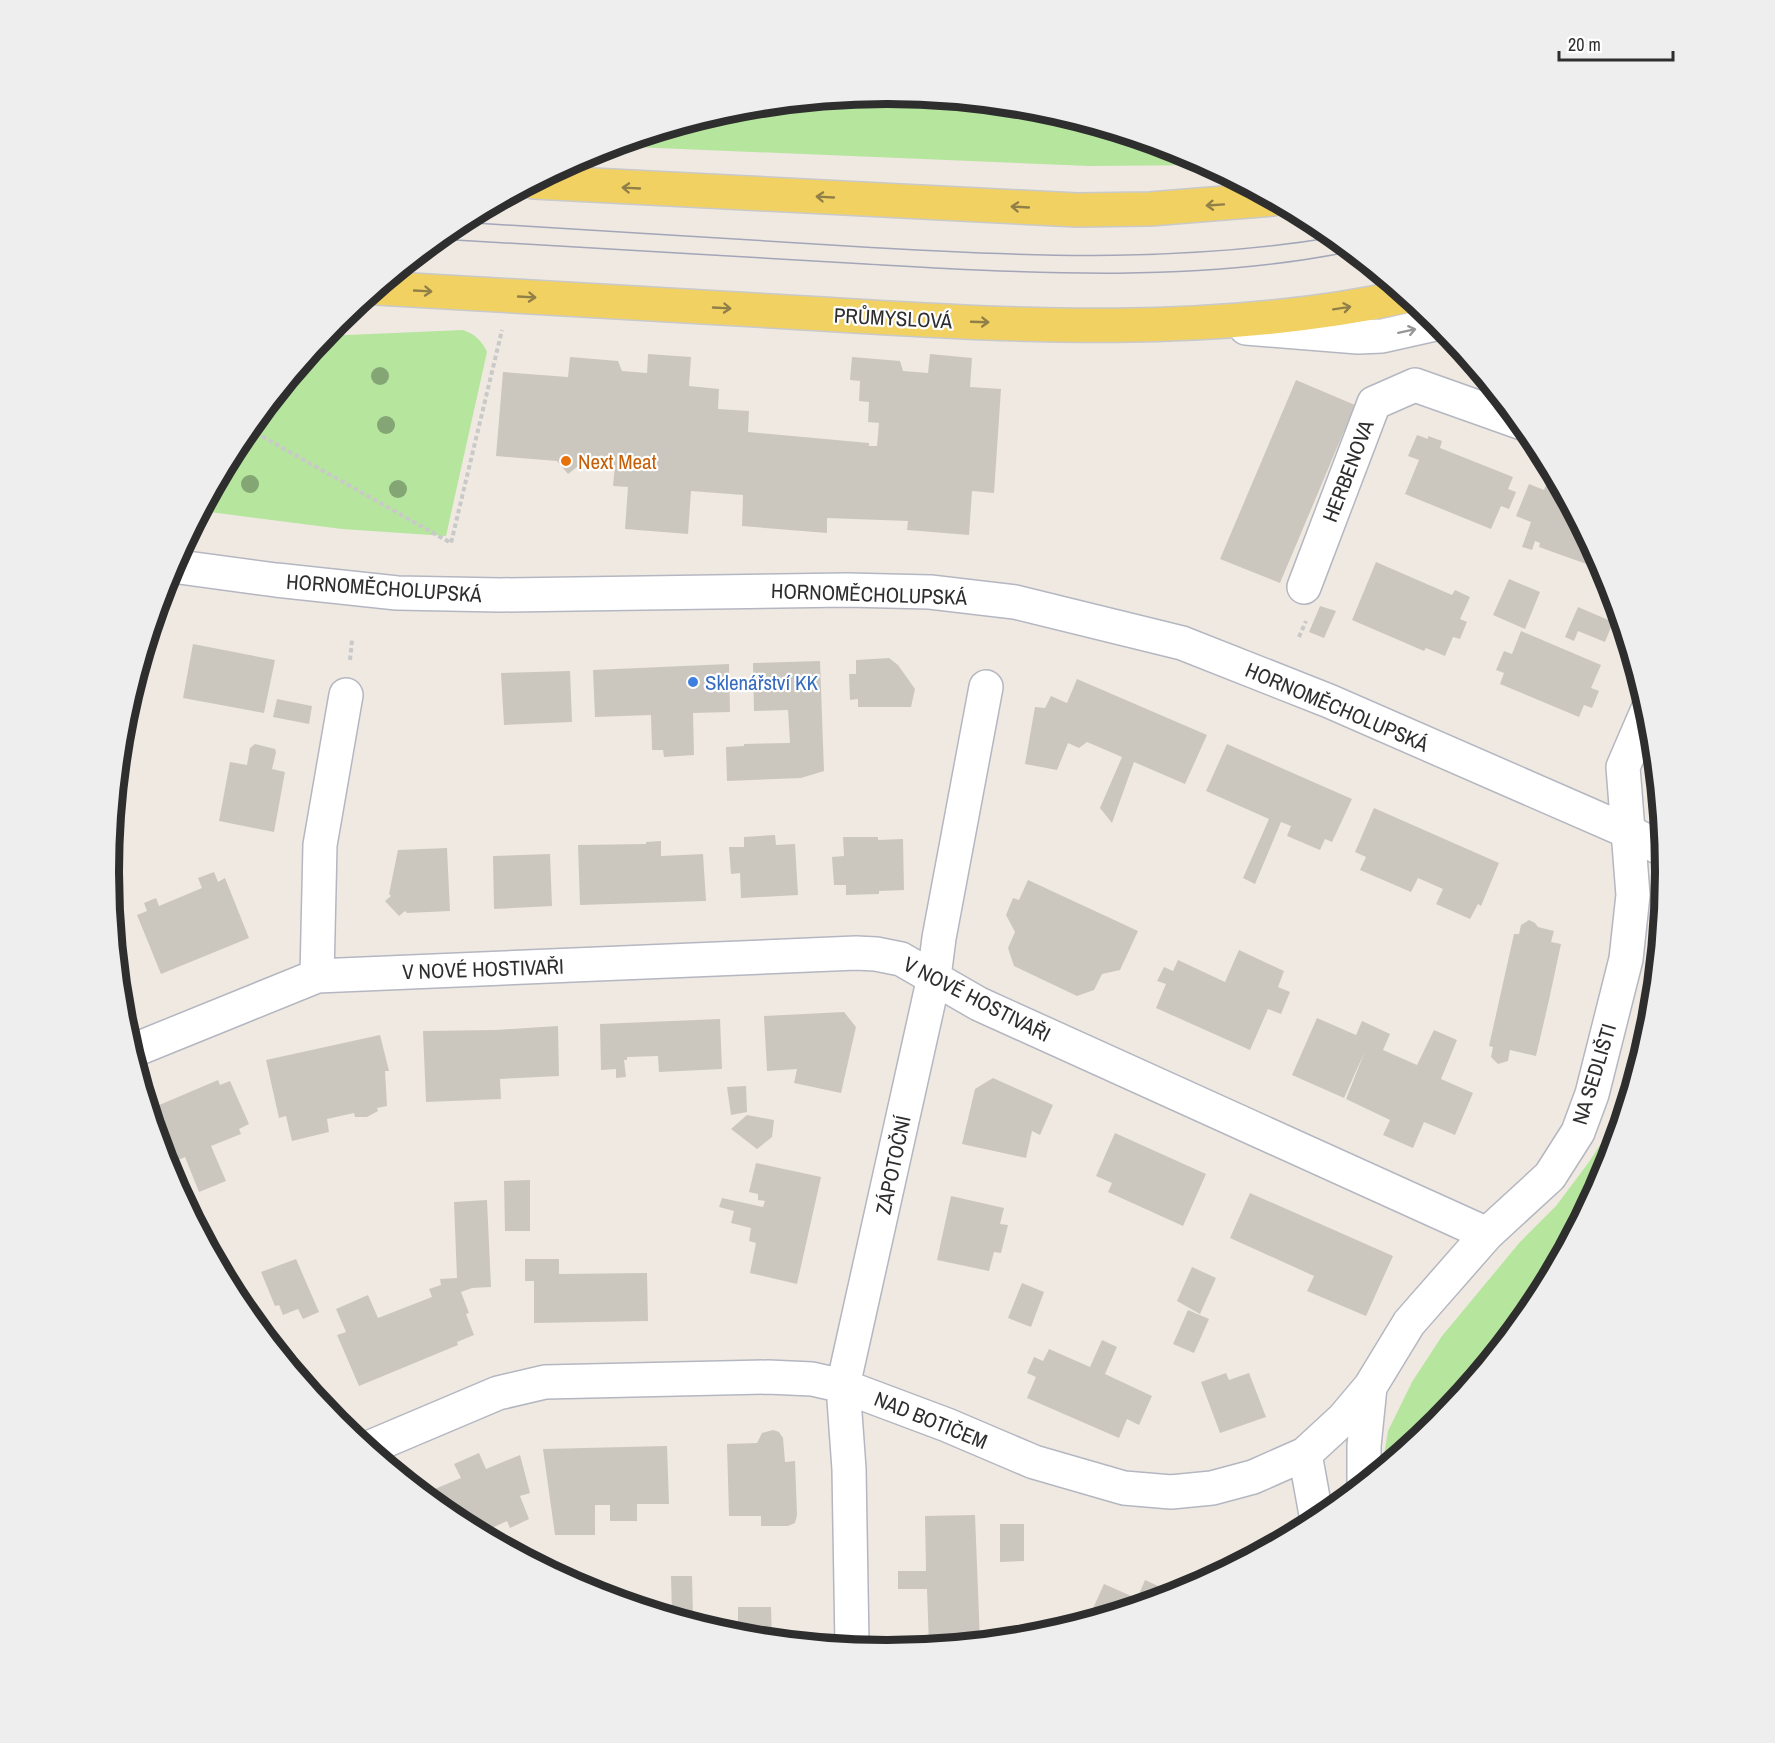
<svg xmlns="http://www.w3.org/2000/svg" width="1775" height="1743" font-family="'Archivo Narrow',sans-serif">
<rect width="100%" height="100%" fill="#efe9e1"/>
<path fill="#b6e59e" d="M 888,93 L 1040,108 L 1186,152 L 1209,165 L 1089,166 L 610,146 L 736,108 Z
M 463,330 C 475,334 482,341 487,352 L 446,536 L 342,529 L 202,511 L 240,439 L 324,336 Z
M 1655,980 L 1651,1024 L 1607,1170 L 1535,1304 L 1438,1422 L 1382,1468 L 1388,1431 L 1412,1382 L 1442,1336 L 1520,1242 L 1556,1206 L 1589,1162 L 1609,1131 L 1625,1097 Z"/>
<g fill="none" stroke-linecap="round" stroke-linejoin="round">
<path stroke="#75cff0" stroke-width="12" d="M 703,118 L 788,104 L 906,95"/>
</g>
<path fill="#cbc7bf" d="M 648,354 L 691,357 L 689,386 L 719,389 L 718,409 L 749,411 L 748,432 L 869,443 L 869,446 L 877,446 L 879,423 L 868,422 L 869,402 L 859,401 L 860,381 L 850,380 L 852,357 L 900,361 L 903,371 L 928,373 L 930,354 L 972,358 L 970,387 L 1001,389 L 994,493 L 972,491 L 969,535 L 907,530 L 908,521 L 827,518 L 827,533 L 742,526 L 743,495 L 691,491 L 688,534 L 625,529 L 628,487 L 613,486 L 615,465 L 582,463 L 568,474 L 557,461 L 496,456 L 503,372 L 568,377 L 570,357 L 618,361 L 622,371 L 647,373 Z
M 1296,380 L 1355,405 L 1280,583 L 1220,559 Z
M 1417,435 L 1428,439 L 1428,436 L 1442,441 L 1440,448 L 1513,477 L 1508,489 L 1516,492 L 1509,509 L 1501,506 L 1491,529 L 1405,494 L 1419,460 L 1408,456 Z
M 1552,471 L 1566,498 L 1563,504 L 1571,507 L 1606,571 L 1539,547 L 1540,543 L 1535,541 L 1532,550 L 1522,547 L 1531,522 L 1516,516 L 1529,484 L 1544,490 Z
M 1376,562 L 1452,595 L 1455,590 L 1470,597 L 1460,619 L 1467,622 L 1460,639 L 1453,637 L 1445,656 L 1426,648 L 1424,651 L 1352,620 Z
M 1509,579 L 1540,592 L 1525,629 L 1493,615 Z
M 1320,606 L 1336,611 L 1324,638 L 1309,632 Z
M 1578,607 L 1613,622 L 1605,642 L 1578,631 L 1574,641 L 1565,637 Z
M 1521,631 L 1601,665 L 1591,688 L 1599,691 L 1592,708 L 1584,705 L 1579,717 L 1500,684 L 1504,673 L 1496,670 L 1504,651 L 1512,654 Z
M 193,644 L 275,660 L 264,713 L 183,698 Z
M 889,658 L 898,665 L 915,689 L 911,707 L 858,707 L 858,699 L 850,700 L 849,674 L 856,674 L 856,660 Z
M 820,661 L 824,771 L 801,778 L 727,781 L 726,747 L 744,746 L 744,744 L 790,743 L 788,710 L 754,711 L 753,663 Z
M 729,664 L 730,712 L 693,713 L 694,755 L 664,757 L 663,750 L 652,750 L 651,715 L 595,717 L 593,670 Z
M 570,671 L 572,722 L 504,725 L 501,673 Z
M 1077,679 L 1207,735 L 1185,784 L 1134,762 L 1112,823 L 1100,808 L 1122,757 L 1087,742 L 1079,748 L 1068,743 L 1057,770 L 1025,764 L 1035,707 L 1045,708 L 1051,696 L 1067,703 Z
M 277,699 L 312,706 L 309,724 L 273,717 Z
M 255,744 L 275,749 L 276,752 L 272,769 L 285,772 L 274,832 L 219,821 L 230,762 L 247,765 L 250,748 Z
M 1227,744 L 1352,799 L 1332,842 L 1325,839 L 1320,850 L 1287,836 L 1291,826 L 1281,822 L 1255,884 L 1243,878 L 1269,819 L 1206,791 Z
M 1374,808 L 1499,863 L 1481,906 L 1478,904 L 1470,919 L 1436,904 L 1443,889 L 1418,878 L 1411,892 L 1360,870 L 1366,857 L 1355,852 Z
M 775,835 L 776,845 L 795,844 L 798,895 L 741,898 L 740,873 L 731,874 L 729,847 L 744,847 L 744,837 Z
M 843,837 L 878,837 L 878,840 L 903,839 L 904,890 L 879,891 L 879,894 L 846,895 L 846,885 L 834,885 L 832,857 L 844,856 Z
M 661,841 L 661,856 L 703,854 L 706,901 L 580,905 L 578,845 L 646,844 L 646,842 Z
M 447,848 L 450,911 L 407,913 L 405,911 L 399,916 L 385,901 L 391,896 L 389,894 L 398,850 Z
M 550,854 L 552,906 L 494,909 L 493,856 Z
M 110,857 L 122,884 L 111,889 L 109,871 Z
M 214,872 L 218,882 L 225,878 L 249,938 L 161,974 L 137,915 L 147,911 L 144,903 L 156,898 L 159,906 L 202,888 L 198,878 Z
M 1028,880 L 1138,931 L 1120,970 L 1102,974 L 1094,990 L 1077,996 L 1014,966 L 1008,948 L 1015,932 L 1006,915 L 1013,898 L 1019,900 Z
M 1529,920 L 1535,923 L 1538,927 L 1554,931 L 1551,942 L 1561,944 L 1549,1000 L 1536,1056 L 1510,1050 L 1508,1061 L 1498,1064 L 1491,1057 L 1493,1047 L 1489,1046 L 1514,934 L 1519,934 L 1521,925 Z
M 1239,950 L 1284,971 L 1278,987 L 1290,992 L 1281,1014 L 1268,1009 L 1250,1050 L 1156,1008 L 1166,984 L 1157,981 L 1164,967 L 1173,971 L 1178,960 L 1225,982 Z
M 119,972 L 126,989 L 121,992 Z
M 844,1012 L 856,1027 L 841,1093 L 794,1083 L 797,1069 L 767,1071 L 764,1016 Z
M 1317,1018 L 1356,1035 L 1362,1021 L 1390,1034 L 1383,1050 L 1417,1065 L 1434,1030 L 1457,1040 L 1441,1079 L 1473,1093 L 1455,1135 L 1424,1122 L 1413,1148 L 1383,1135 L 1390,1120 L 1346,1099 L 1365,1051 L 1344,1098 L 1292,1075 Z
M 720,1019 L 722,1069 L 659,1072 L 658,1056 L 627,1057 L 627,1060 L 624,1060 L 626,1077 L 616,1078 L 616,1069 L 601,1070 L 600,1024 Z
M 558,1026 L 559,1076 L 500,1079 L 501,1099 L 426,1102 L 423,1031 L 496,1030 Z
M 380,1035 L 389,1071 L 385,1071 L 387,1106 L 377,1108 L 378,1111 L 367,1117 L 355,1117 L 354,1113 L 327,1119 L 329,1132 L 292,1141 L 286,1116 L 279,1118 L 266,1060 Z
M 993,1078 L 1053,1105 L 1040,1135 L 1032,1131 L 1026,1158 L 962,1144 L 975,1089 Z
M 218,1080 L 220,1085 L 230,1081 L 249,1124 L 239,1129 L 241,1134 L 211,1146 L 226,1181 L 199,1192 L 185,1157 L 167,1165 L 150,1109 Z
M 746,1086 L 747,1112 L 731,1115 L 727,1087 Z
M 747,1115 L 774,1120 L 772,1137 L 757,1149 L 731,1129 Z
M 1115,1133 L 1206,1174 L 1183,1226 L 1108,1192 L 1112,1183 L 1096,1176 Z
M 756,1163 L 821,1177 L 797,1284 L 750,1273 L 756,1243 L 749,1241 L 751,1228 L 731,1223 L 734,1211 L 719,1207 L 722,1198 L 763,1207 L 765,1201 L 758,1200 L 758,1194 L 749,1192 Z
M 530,1180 L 530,1231 L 505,1231 L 504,1181 Z
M 1250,1193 L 1393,1256 L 1366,1316 L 1307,1291 L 1314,1276 L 1230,1238 Z
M 951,1196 L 1004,1208 L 1000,1224 L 1008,1225 L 1001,1253 L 994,1252 L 989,1271 L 937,1260 Z
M 487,1200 L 491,1287 L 472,1288 L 461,1292 L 469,1313 L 466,1314 L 474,1335 L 457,1342 L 458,1345 L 359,1386 L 337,1335 L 346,1332 L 336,1309 L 368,1295 L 378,1318 L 432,1297 L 429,1289 L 441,1285 L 440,1279 L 457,1278 L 454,1202 Z
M 296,1259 L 319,1312 L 303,1319 L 298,1309 L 283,1315 L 279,1305 L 275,1306 L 261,1272 Z
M 525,1259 L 559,1259 L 559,1274 L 647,1273 L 648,1321 L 534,1323 L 534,1281 L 525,1281 Z
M 1192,1267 L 1216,1278 L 1200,1314 L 1177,1301 Z
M 1022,1283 L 1044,1292 L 1031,1327 L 1008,1318 Z
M 1188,1310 L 1209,1319 L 1194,1353 L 1173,1344 Z
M 1102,1340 L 1117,1347 L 1105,1374 L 1152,1396 L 1139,1425 L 1127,1419 L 1119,1438 L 1027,1398 L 1036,1377 L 1027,1373 L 1034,1357 L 1043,1361 L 1049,1349 L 1090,1367 Z
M 1226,1373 L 1229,1380 L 1249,1373 L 1266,1417 L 1220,1433 L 1201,1382 Z
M 773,1430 L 779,1432 L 783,1438 L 785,1462 L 795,1461 L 797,1515 L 795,1523 L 788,1526 L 761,1526 L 761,1516 L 729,1516 L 727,1444 L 757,1443 L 762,1433 Z
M 667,1446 L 669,1504 L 637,1504 L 637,1521 L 610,1521 L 610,1505 L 595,1505 L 595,1535 L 555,1535 L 543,1449 Z
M 479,1453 L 486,1469 L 520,1455 L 530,1493 L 520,1496 L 529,1519 L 510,1528 L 507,1521 L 481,1533 L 455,1519 L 417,1487 L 427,1483 L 430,1491 L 461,1478 L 454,1464 Z
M 975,1515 L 980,1641 L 929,1646 L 927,1589 L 898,1589 L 898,1571 L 926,1571 L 925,1516 Z
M 1000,1524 L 1024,1524 L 1024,1561 L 1000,1562 Z
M 671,1576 L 692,1576 L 693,1615 L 672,1615 Z
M 1145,1580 L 1169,1591 L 1167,1596 L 1134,1606 Z
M 1104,1584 L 1136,1598 L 1132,1607 L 1096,1618 L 1090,1615 Z
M 738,1607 L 771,1607 L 772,1639 L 738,1635 Z"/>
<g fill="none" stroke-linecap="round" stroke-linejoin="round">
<defs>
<path id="minor" d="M 1246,328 L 1358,337 L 1382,336 L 1440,323
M 172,566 L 276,580 L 397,593 L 500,595 L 847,590 L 930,592 L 1015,602 L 1182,643 L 1329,701 L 1629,832 L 1664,850
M 1304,587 L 1374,403 L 1415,385 L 1522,423
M 317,976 L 320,845 L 346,695
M 132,1051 L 317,976 L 856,953 L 876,954 L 901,959 L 979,1004 L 1487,1234
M 368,1448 L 498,1393 L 545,1382 L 768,1377 L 812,1379 L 843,1386 L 947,1425 L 1034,1462 L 1124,1488 L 1171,1492 L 1212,1488 L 1253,1477 L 1305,1454 L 1343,1419 L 1370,1387 L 1409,1323 L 1487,1234 L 1550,1176 L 1578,1132 L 1592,1094 L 1626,959 L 1633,895 L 1623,767 L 1648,709
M 1305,1454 L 1317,1520
M 1364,1482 L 1364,1446 L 1370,1387
M 852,1646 L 849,1469 L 843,1386 L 934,977 L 939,938 L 986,687"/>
<path id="major" d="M 534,182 L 1077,210 L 1150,209 L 1273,199
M 377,288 C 526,297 674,305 823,314 C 1016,326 1216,338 1407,296"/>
</defs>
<use href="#minor" stroke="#b4b7c1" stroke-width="36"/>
<use href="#major" stroke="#c9c9c9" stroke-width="36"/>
<path stroke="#c9c9c9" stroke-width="4" stroke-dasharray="4.5 3" stroke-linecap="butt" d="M 249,429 L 451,543 L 502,330
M 1299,637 L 1306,621
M 350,660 L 352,640"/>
<use href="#minor" stroke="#fff" stroke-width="33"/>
<use href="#major" stroke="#f2d163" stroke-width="33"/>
<path stroke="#a3a6b8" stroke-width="1.5" d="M 459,222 C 588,230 718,238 847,246 C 1010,256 1174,264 1335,237
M 438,239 C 580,247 723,256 866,264 C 1026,273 1195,284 1353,251"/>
</g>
<g fill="#84a574">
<circle cx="380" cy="376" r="9"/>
<circle cx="386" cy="425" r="9"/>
<circle cx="250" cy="484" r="9"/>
<circle cx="398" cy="489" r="9"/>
</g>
<defs><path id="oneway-shaft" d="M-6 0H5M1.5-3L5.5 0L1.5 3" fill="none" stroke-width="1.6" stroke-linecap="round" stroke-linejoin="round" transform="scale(1.5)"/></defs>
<g stroke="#908048">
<use href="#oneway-shaft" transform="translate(631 188) rotate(-177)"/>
<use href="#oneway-shaft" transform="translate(825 197) rotate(-177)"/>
<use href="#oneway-shaft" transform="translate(1215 205) rotate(176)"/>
<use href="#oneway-shaft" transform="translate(1020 207) rotate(-177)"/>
<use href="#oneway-shaft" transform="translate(423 291) rotate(3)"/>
<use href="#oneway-shaft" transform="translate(527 297) rotate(3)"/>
<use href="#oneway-shaft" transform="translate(722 308) rotate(3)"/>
<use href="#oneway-shaft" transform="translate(1342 308) rotate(-9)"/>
<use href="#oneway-shaft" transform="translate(980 322) rotate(2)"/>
</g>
<use stroke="#969696" href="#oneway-shaft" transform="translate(1407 331) rotate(-12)"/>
<circle fill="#e8710a" stroke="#fff" stroke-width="2" cx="566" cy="461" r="6"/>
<circle fill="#3f7fe0" stroke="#fff" stroke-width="2" cx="693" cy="682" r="6"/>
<g text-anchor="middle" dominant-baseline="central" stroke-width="4.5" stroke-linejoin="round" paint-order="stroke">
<g font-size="21" fill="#2e2e2e" stroke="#fff">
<text transform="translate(893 318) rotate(3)">PRŮMYSLOVÁ</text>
<text transform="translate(1348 471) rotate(-69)">HERBENOVA</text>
<text transform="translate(384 588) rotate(4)">HORNOMĚCHOLUPSKÁ</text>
<text transform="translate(869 594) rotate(2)">HORNOMĚCHOLUPSKÁ</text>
<text transform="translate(1337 707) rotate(23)">HORNOMĚCHOLUPSKÁ</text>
<text transform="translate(483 969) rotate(-2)">V NOVÉ HOSTIVAŘI</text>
<text transform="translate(977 999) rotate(27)">V NOVÉ HOSTIVAŘI</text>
<text transform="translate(1594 1074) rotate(-73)">NA SEDLIŠTI</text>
<text transform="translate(893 1165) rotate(-78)">ZÁPOTOČNÍ</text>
<text transform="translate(931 1420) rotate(22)">NAD BOTIČEM</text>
</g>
<g font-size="21" fill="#c56008" stroke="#fff" text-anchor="start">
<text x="578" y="461">Next Meat</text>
</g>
<g font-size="21" fill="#366cbe" stroke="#fff" text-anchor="start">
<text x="705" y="682">Sklenářství KK</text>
</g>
</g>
<path d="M0 0H1775V1743H0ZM119 872a768 768 0 1 1 1536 0a768 768 0 1 1-1536 0Z" fill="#eee" fill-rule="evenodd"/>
<path fill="none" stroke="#2e2e2e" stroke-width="8" d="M119 872a768 768 0 1 1 1536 0a768 768 0 1 1-1536 0Z"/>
<path d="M1559 51v9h114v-9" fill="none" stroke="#2e2e2e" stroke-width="3"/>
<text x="1568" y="51" font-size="18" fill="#2e2e2e" stroke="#ffffff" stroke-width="4.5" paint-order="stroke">20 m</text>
</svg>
